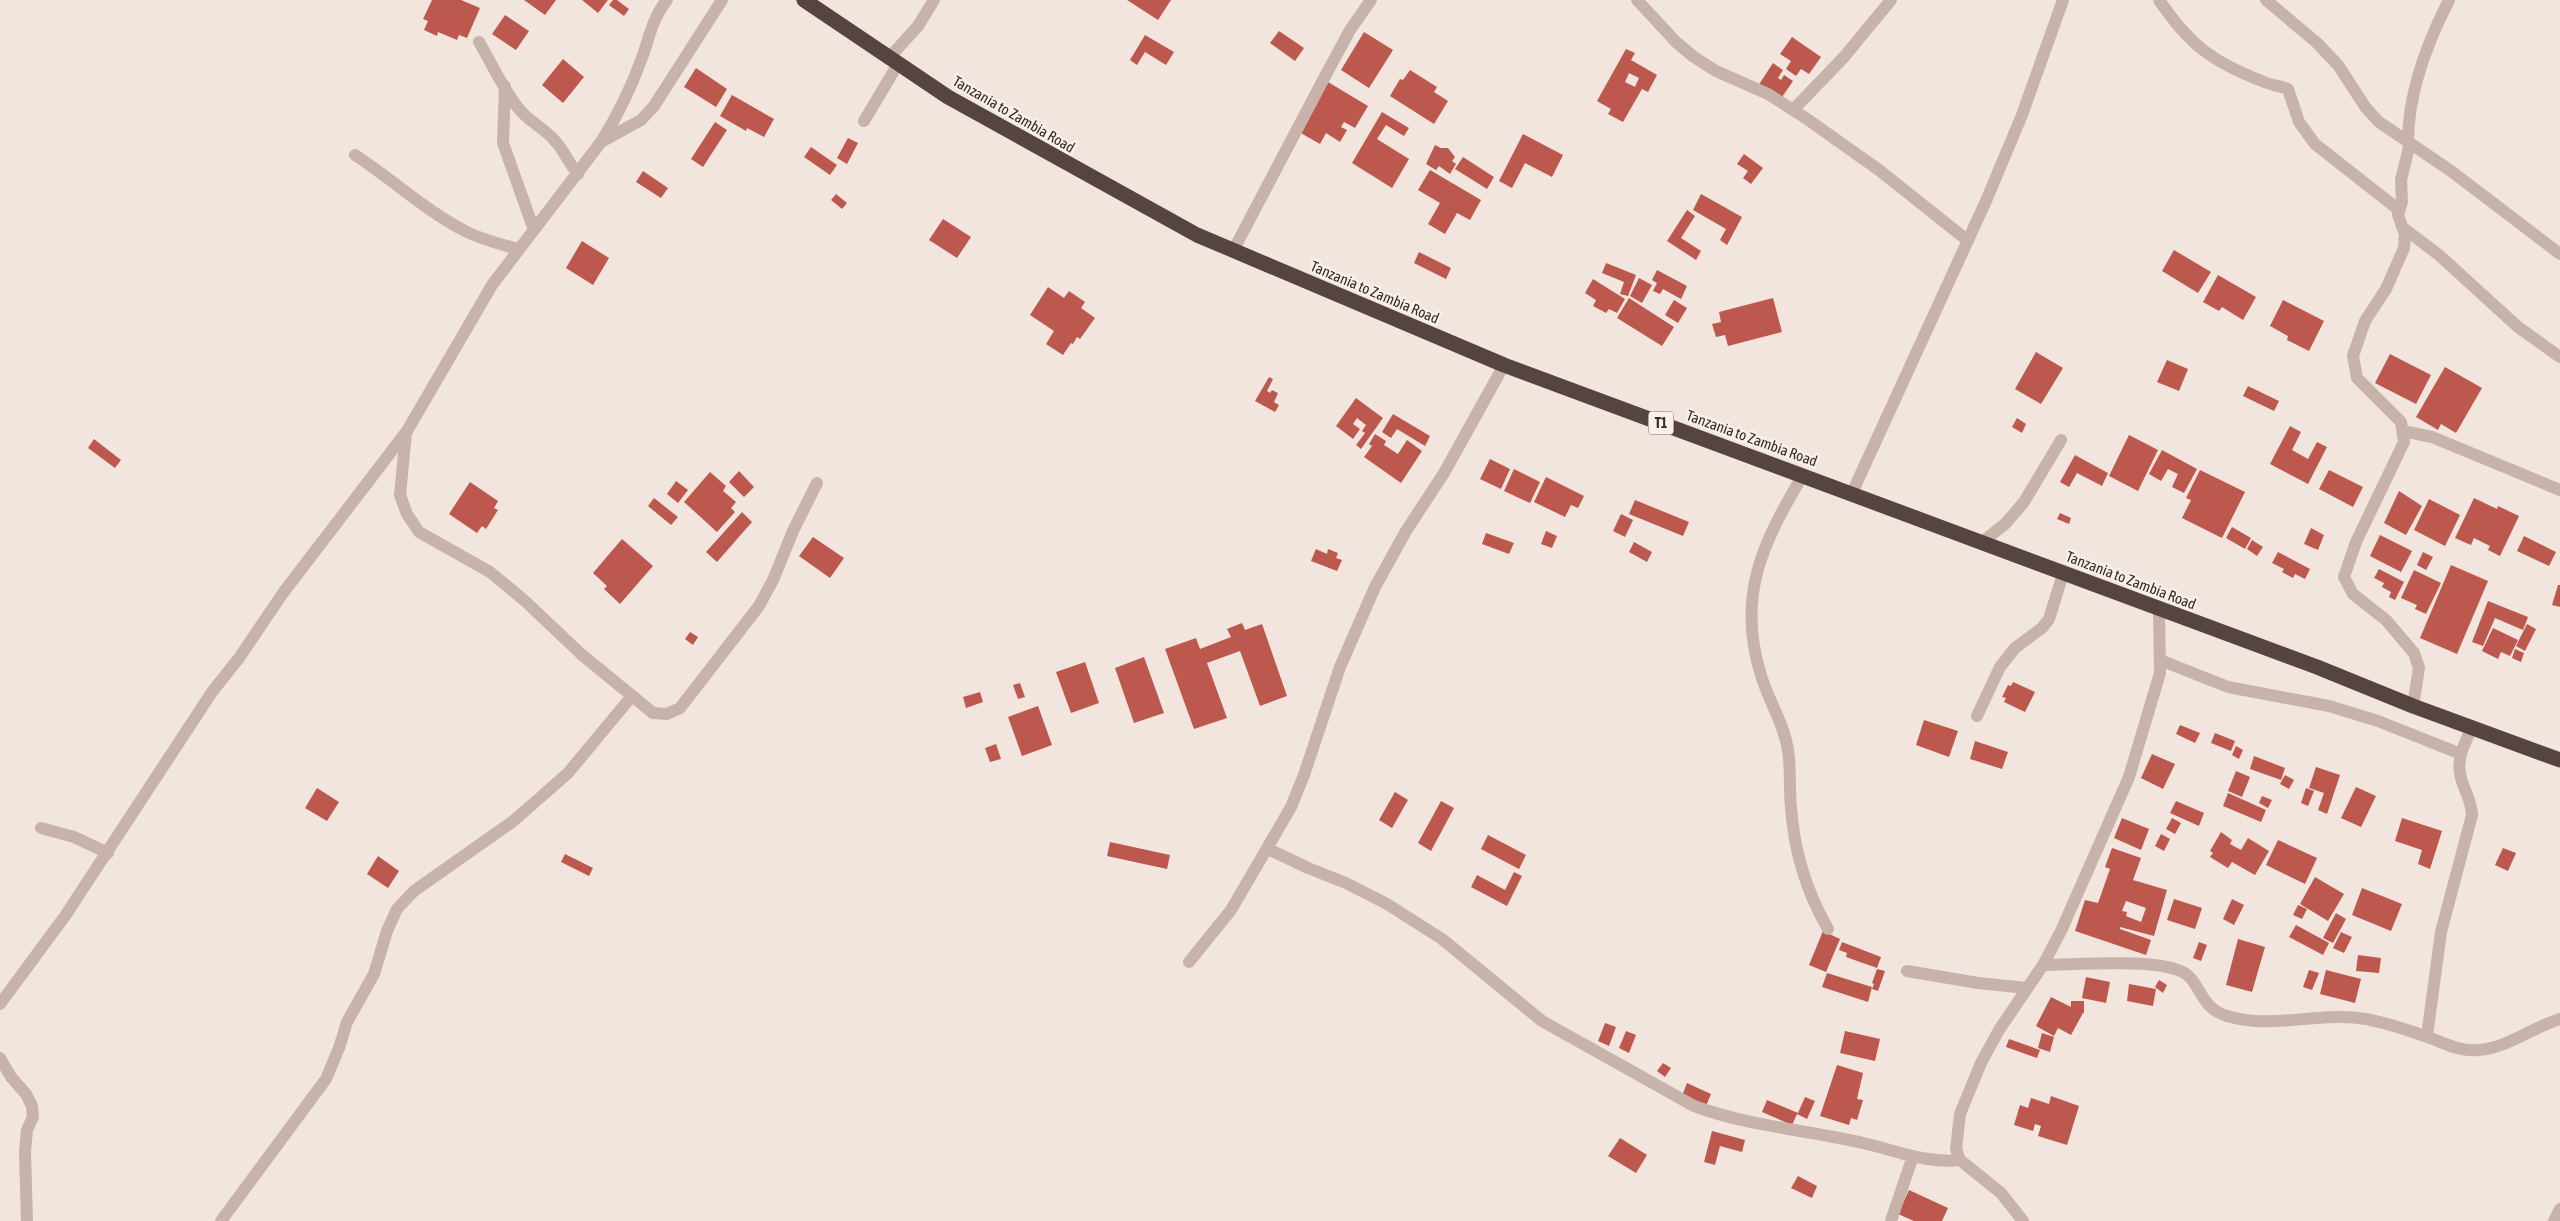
<svg xmlns="http://www.w3.org/2000/svg" width="2560" height="1221" font-family="'Asap Condensed',sans-serif">
<rect width="100%" height="100%" fill="#f1e5de"/>
<path fill="#bd584f" fill-rule="evenodd" d="M 432,0 L 461,0 L 480,8 L 467,38 L 459,35 L 457,40 L 438,32 L 437,36 L 424,30 L 428,21 L 423,19 Z
M 524,0 L 556,0 L 545,15 Z
M 582,0 L 608,0 L 598,13 Z
M 613,0 L 617,0 L 629,9 L 624,16 L 609,5 Z
M 1127,0 L 1171,0 L 1158,20 Z
M 505,15 L 529,31 L 516,50 L 492,34 Z
M 1279,31 L 1304,48 L 1295,61 L 1270,43 Z
M 1364,32 L 1393,50 L 1369,88 L 1341,70 Z
M 1145,35 L 1174,52 L 1166,65 L 1145,52 L 1137,65 L 1130,60 Z
M 1792,37 L 1821,57 L 1809,74 L 1801,69 L 1796,76 L 1786,69 L 1791,61 L 1780,54 Z
M 1626,49 L 1635,53 L 1631,60 L 1657,75 L 1648,92 L 1642,89 L 1623,122 L 1608,114 L 1611,109 L 1597,101 ZM 1629,73 L 1639,78 L 1635,87 L 1625,82 Z
M 563,59 L 584,77 L 563,103 L 542,85 Z
M 1773,63 L 1783,70 L 1778,78 L 1781,80 L 1784,75 L 1793,81 L 1780,100 L 1758,86 Z
M 696,68 L 727,89 L 716,107 L 684,87 Z
M 1410,70 L 1437,87 L 1434,92 L 1448,101 L 1434,124 L 1390,96 L 1400,79 L 1403,80 Z
M 1328,82 L 1368,106 L 1355,128 L 1344,122 L 1341,127 L 1347,130 L 1340,142 L 1326,133 L 1320,144 L 1299,132 Z
M 732,95 L 774,119 L 764,137 L 747,128 L 746,131 L 720,116 Z
M 1382,112 L 1409,128 L 1404,136 L 1386,125 L 1377,139 L 1409,159 L 1392,188 L 1352,163 Z
M 715,122 L 727,130 L 703,167 L 691,159 Z
M 1523,134 L 1563,155 L 1552,177 L 1525,163 L 1512,188 L 1499,181 Z
M 848,138 L 858,143 L 847,164 L 837,158 Z
M 1435,145 L 1441,148 L 1448,148 L 1455,157 L 1452,161 L 1456,164 L 1450,174 L 1439,166 L 1436,170 L 1426,164 Z
M 811,147 L 837,165 L 830,175 L 804,157 Z
M 1744,154 L 1763,168 L 1751,184 L 1743,178 L 1748,171 L 1737,164 Z
M 1463,157 L 1494,177 L 1487,189 L 1455,169 Z
M 1430,170 L 1481,200 L 1470,220 L 1457,213 L 1445,234 L 1428,224 L 1440,203 L 1418,190 Z
M 643,171 L 668,188 L 661,198 L 636,182 Z
M 836,194 L 847,203 L 842,209 L 831,200 Z
M 1701,194 L 1742,217 L 1727,245 L 1720,240 L 1726,229 L 1693,210 Z
M 1687,210 L 1695,216 L 1681,238 L 1701,251 L 1696,260 L 1667,241 Z
M 943,219 L 971,237 L 957,258 L 929,240 Z
M 582,241 L 609,258 L 593,285 L 566,268 Z
M 2174,250 L 2211,272 L 2198,293 L 2162,271 Z
M 1419,252 L 1451,268 L 1446,279 L 1414,263 Z
M 1606,263 L 1636,275 L 1628,296 L 1620,294 L 1624,282 L 1602,273 Z
M 1657,270 L 1687,286 L 1681,299 L 1663,289 L 1660,294 L 1653,291 L 1657,283 L 1652,280 Z
M 2218,275 L 2256,297 L 2243,320 L 2222,307 L 2219,311 L 2203,302 Z
M 1639,278 L 1652,285 L 1642,303 L 1630,296 Z
M 1593,279 L 1625,299 L 1617,313 L 1609,309 L 1606,313 L 1593,306 L 1596,300 L 1585,293 Z
M 1048,287 L 1064,298 L 1069,291 L 1085,302 L 1081,308 L 1095,318 L 1080,339 L 1077,337 L 1073,344 L 1071,343 L 1063,355 L 1046,344 L 1054,331 L 1030,315 Z
M 1629,298 L 1674,327 L 1662,346 L 1617,318 Z
M 1773,298 L 1782,332 L 1728,346 L 1725,335 L 1716,337 L 1712,324 L 1721,322 L 1719,312 Z
M 1674,300 L 1687,308 L 1678,323 L 1665,315 Z
M 2283,300 L 2324,321 L 2309,351 L 2287,340 L 2288,336 L 2270,326 Z
M 2036,352 L 2063,368 L 2041,404 L 2015,389 Z
M 2390,354 L 2431,375 L 2416,404 L 2375,383 Z
M 2167,360 L 2188,369 L 2179,391 L 2157,382 Z
M 2445,367 L 2482,388 L 2456,433 L 2441,424 L 2438,430 L 2416,417 Z
M 1269,377 L 1273,379 L 1267,391 L 1270,393 L 1272,390 L 1278,393 L 1274,402 L 1279,405 L 1275,412 L 1255,401 Z
M 2248,386 L 2279,401 L 2274,411 L 2243,396 Z
M 1356,398 L 1383,418 L 1361,449 L 1356,445 L 1365,433 L 1362,431 L 1366,425 L 1357,418 L 1353,424 L 1360,429 L 1353,439 L 1336,426 Z
M 1393,414 L 1430,436 L 1425,446 L 1397,429 L 1391,438 L 1382,432 Z
M 2017,418 L 2026,424 L 2022,433 L 2012,427 Z
M 2290,426 L 2301,432 L 2292,450 L 2308,459 L 2317,442 L 2327,447 L 2308,484 L 2270,464 Z
M 1375,434 L 1386,441 L 1384,445 L 1398,454 L 1407,440 L 1422,451 L 1401,483 L 1364,457 L 1372,446 L 1369,444 Z
M 2129,435 L 2158,450 L 2138,491 L 2109,476 Z
M 94,439 L 121,460 L 115,468 L 88,448 Z
M 2162,450 L 2197,469 L 2184,493 L 2172,487 L 2178,474 L 2168,469 L 2161,481 L 2149,474 Z
M 2075,455 L 2108,473 L 2102,486 L 2077,473 L 2069,487 L 2060,482 Z
M 1490,459 L 1510,469 L 1501,489 L 1480,479 Z
M 1514,469 L 1540,482 L 1530,503 L 1504,491 Z
M 2200,470 L 2245,492 L 2222,538 L 2182,518 L 2191,500 L 2186,498 Z
M 2329,470 L 2363,487 L 2353,507 L 2319,489 Z
M 739,471 L 754,487 L 744,497 L 729,482 Z
M 710,472 L 726,486 L 723,491 L 736,502 L 731,508 L 735,512 L 717,532 L 684,502 Z
M 1546,477 L 1584,496 L 1578,508 L 1571,505 L 1565,517 L 1534,502 Z
M 676,481 L 688,490 L 678,503 L 667,494 Z
M 470,482 L 498,501 L 494,508 L 498,510 L 486,529 L 482,526 L 477,533 L 449,514 Z
M 2399,491 L 2422,506 L 2406,535 L 2384,523 Z
M 654,498 L 678,517 L 671,525 L 648,506 Z
M 2474,498 L 2497,509 L 2498,506 L 2519,516 L 2500,556 L 2488,550 L 2490,546 L 2474,538 L 2471,545 L 2455,538 Z
M 2429,499 L 2460,515 L 2445,546 L 2414,530 Z
M 1635,500 L 1689,522 L 1683,536 L 1629,514 Z
M 742,512 L 752,522 L 717,562 L 706,552 Z
M 2060,513 L 2071,518 L 2069,524 L 2057,519 Z
M 1621,514 L 1633,520 L 1625,537 L 1613,531 Z
M 2232,527 L 2251,538 L 2245,549 L 2226,538 Z
M 2311,528 L 2324,535 L 2318,550 L 2304,544 Z
M 1546,531 L 1557,536 L 1552,548 L 1541,544 Z
M 1486,533 L 1514,543 L 1509,554 L 1482,544 Z
M 2380,535 L 2412,551 L 2401,572 L 2370,556 Z
M 2524,536 L 2556,552 L 2549,566 L 2517,551 Z
M 813,537 L 844,558 L 830,578 L 799,556 Z
M 622,539 L 653,566 L 620,604 L 604,589 L 607,586 L 593,573 Z
M 2252,540 L 2263,547 L 2257,556 L 2247,549 Z
M 1634,542 L 1652,552 L 1647,562 L 1629,552 Z
M 1316,549 L 1327,554 L 1328,549 L 1338,553 L 1336,558 L 1342,560 L 1337,571 L 1311,561 Z
M 2278,552 L 2310,569 L 2305,579 L 2295,574 L 2293,578 L 2282,572 L 2284,569 L 2272,563 Z
M 2423,552 L 2433,557 L 2426,570 L 2417,565 Z
M 2451,565 L 2488,581 L 2457,654 L 2420,638 Z
M 2379,569 L 2404,582 L 2395,600 L 2389,597 L 2391,592 L 2382,587 L 2384,583 L 2374,578 Z
M 2414,570 L 2441,583 L 2426,614 L 2415,609 L 2417,605 L 2401,598 Z
M 2558,585 L 2560,585 L 2560,607 L 2552,605 Z
M 2488,601 L 2528,617 L 2523,630 L 2495,618 L 2483,646 L 2472,642 Z
M 1242,623 L 1245,630 L 1262,624 L 1287,696 L 1260,706 L 1240,651 L 1207,663 L 1227,718 L 1194,729 L 1165,649 L 1196,638 L 1200,649 L 1231,637 L 1227,629 Z
M 2527,624 L 2536,629 L 2525,651 L 2516,646 Z
M 2493,628 L 2518,640 L 2510,656 L 2501,652 L 2498,659 L 2482,651 Z
M 690,632 L 698,637 L 693,645 L 685,639 Z
M 2515,649 L 2524,653 L 2521,662 L 2512,658 Z
M 1144,657 L 1164,713 L 1134,723 L 1115,668 Z
M 1085,662 L 1099,703 L 1071,713 L 1056,672 Z
M 2013,682 L 2035,692 L 2025,712 L 2004,702 L 2006,698 L 2002,697 L 2008,685 L 2011,686 Z
M 1020,683 L 1025,697 L 1018,699 L 1013,685 Z
M 980,692 L 983,702 L 966,708 L 963,697 Z
M 1038,706 L 1052,745 L 1022,756 L 1008,717 Z
M 1924,720 L 1958,731 L 1949,757 L 1916,745 Z
M 2180,725 L 2200,733 L 2195,743 L 2176,734 Z
M 2215,733 L 2235,741 L 2231,751 L 2211,743 Z
M 1975,741 L 2008,752 L 2002,769 L 1970,759 Z
M 996,744 L 1001,759 L 990,762 L 985,748 Z
M 2236,746 L 2243,750 L 2239,759 L 2232,755 Z
M 2152,754 L 2175,764 L 2163,789 L 2141,778 Z
M 2254,756 L 2285,768 L 2281,780 L 2250,769 Z
M 2316,767 L 2340,775 L 2327,814 L 2318,810 L 2324,793 L 2309,788 Z
M 2236,771 L 2250,777 L 2242,797 L 2228,791 Z
M 2285,775 L 2294,780 L 2289,789 L 2280,784 Z
M 2356,787 L 2376,796 L 2361,827 L 2341,818 Z
M 317,788 L 339,802 L 327,821 L 305,808 Z
M 2306,788 L 2314,791 L 2308,806 L 2301,803 Z
M 1395,792 L 1408,800 L 1392,828 L 1379,820 Z
M 2228,793 L 2266,810 L 2261,822 L 2223,806 Z
M 2262,796 L 2272,800 L 2268,808 L 2259,803 Z
M 1441,801 L 1454,808 L 1431,851 L 1418,843 Z
M 2176,801 L 2204,813 L 2199,826 L 2170,813 Z
M 2122,818 L 2149,829 L 2141,850 L 2114,838 Z
M 2172,818 L 2181,823 L 2175,834 L 2166,829 Z
M 2402,818 L 2442,831 L 2430,869 L 2418,864 L 2422,850 L 2395,841 Z
M 2221,832 L 2232,840 L 2230,844 L 2241,850 L 2248,838 L 2269,851 L 2255,875 L 2232,862 L 2228,868 L 2210,857 L 2213,853 L 2210,851 Z
M 2161,834 L 2170,839 L 2164,851 L 2155,846 Z
M 1488,835 L 1526,855 L 1519,869 L 1481,849 Z
M 2278,840 L 2317,858 L 2305,884 L 2266,865 Z
M 1110,842 L 1170,855 L 1167,869 L 1107,856 Z
M 2112,848 L 2141,858 L 2133,880 L 2167,890 L 2154,936 L 2120,927 L 2120,929 L 2151,940 L 2146,955 L 2075,931 L 2085,900 L 2098,903 L 2110,869 L 2105,867 ZM 2126,901 L 2146,908 L 2141,922 L 2126,916 L 2127,912 L 2122,911 Z
M 2503,848 L 2516,853 L 2508,871 L 2495,865 Z
M 565,854 L 593,868 L 589,876 L 561,862 Z
M 378,856 L 399,871 L 388,888 L 367,874 Z
M 1514,872 L 1522,876 L 1507,906 L 1471,887 L 1477,875 L 1505,890 Z
M 2315,877 L 2344,894 L 2328,921 L 2300,904 Z
M 2362,888 L 2402,904 L 2391,931 L 2352,915 Z
M 2174,899 L 2202,908 L 2195,929 L 2167,920 Z
M 2232,899 L 2244,905 L 2234,925 L 2223,919 Z
M 2298,905 L 2307,909 L 2302,919 L 2293,915 Z
M 2336,913 L 2346,919 L 2333,943 L 2323,938 Z
M 2296,925 L 2329,943 L 2323,955 L 2289,937 Z
M 1823,931 L 1840,939 L 1826,972 L 1809,965 Z
M 2341,932 L 2352,937 L 2344,953 L 2333,948 Z
M 2238,939 L 2265,947 L 2252,992 L 2226,985 Z
M 1842,942 L 1881,957 L 1877,968 L 1846,957 L 1847,953 L 1839,950 Z
M 2199,942 L 2207,945 L 2201,961 L 2193,958 Z
M 2358,955 L 2381,958 L 2379,973 L 2356,971 Z
M 1877,969 L 1885,971 L 1878,991 L 1872,989 L 1874,984 L 1872,983 Z
M 2309,970 L 2319,973 L 2312,990 L 2303,987 Z
M 2326,970 L 2361,979 L 2355,1003 L 2320,994 Z
M 1827,973 L 1872,987 L 1868,1002 L 1822,987 Z
M 2086,977 L 2110,982 L 2106,1003 L 2082,998 Z
M 2159,980 L 2167,985 L 2163,993 L 2155,987 Z
M 2129,984 L 2156,989 L 2153,1006 L 2127,1001 Z
M 2051,997 L 2071,1007 L 2071,1001 L 2084,1001 L 2084,1013 L 2081,1012 L 2083,1013 L 2071,1035 L 2058,1028 L 2054,1036 L 2036,1026 Z
M 1605,1023 L 1616,1027 L 1609,1046 L 1598,1041 Z
M 1626,1031 L 1636,1035 L 1629,1053 L 1619,1048 Z
M 1845,1031 L 1880,1039 L 1875,1061 L 1840,1053 Z
M 2042,1033 L 2054,1037 L 2050,1052 L 2038,1048 Z
M 2009,1039 L 2040,1050 L 2037,1058 L 2006,1047 Z
M 1663,1063 L 1671,1068 L 1665,1077 L 1657,1071 Z
M 1837,1065 L 1863,1073 L 1857,1099 L 1863,1100 L 1857,1120 L 1851,1118 L 1849,1125 L 1820,1116 Z
M 1687,1083 L 1711,1094 L 1706,1106 L 1682,1096 Z
M 2051,1096 L 2079,1106 L 2067,1145 L 2038,1136 L 2041,1126 L 2035,1124 L 2033,1131 L 2014,1125 L 2020,1105 L 2028,1108 L 2031,1098 L 2049,1104 Z
M 1805,1097 L 1815,1101 L 1807,1119 L 1797,1114 L 1792,1125 L 1762,1112 L 1767,1100 L 1798,1113 Z
M 1712,1131 L 1745,1140 L 1742,1152 L 1720,1146 L 1715,1165 L 1704,1162 Z
M 1620,1138 L 1647,1155 L 1636,1173 L 1608,1156 Z
M 1798,1176 L 1817,1186 L 1812,1198 L 1791,1188 Z
M 1909,1190 L 1948,1208 L 1942,1221 L 1914,1221 L 1898,1214 Z"/>
<g fill="none" stroke-linecap="round" stroke-linejoin="round">
<path stroke="#c8b3aa" stroke-width="12" d="M 1637,0 L 1677,43 L 1694,57 L 1716,71 L 1768,94 L 1807,119 L 1879,170 L 1967,240
M 2159,0 C 2189,44 2212,62 2262,81 C 2270,85 2280,86 2288,89 L 2299,122 L 2315,144 L 2399,210
M 2266,0 L 2316,42 L 2338,65 L 2366,108 L 2379,122 L 2451,171 L 2560,254
M 479,42 C 492,64 503,89 519,109 C 529,122 546,129 556,142 C 565,152 569,164 578,174
M 889,58 L 918,26 L 934,0
M 505,86 L 503,143 L 534,230
M 1793,110 L 1844,57 L 1891,0
M 864,121 L 898,64
M 601,142 L 641,120 L 654,106 L 722,0
M 2408,142 C 2408,92 2427,43 2449,0
M 2410,143 L 2401,180 L 2402,202 L 2398,215 L 2405,234 L 2404,248 L 2386,289 L 2365,321 L 2353,356 L 2357,378 L 2401,422 L 2404,442 L 2356,542 L 2344,577 L 2353,594 L 2386,620 L 2414,653 L 2419,668 L 2413,706
M 355,155 C 392,179 427,212 467,232 C 483,240 500,244 518,249
M 2402,227 L 2439,255 L 2518,327 L 2560,357
M 1233,251 L 1322,82 L 1350,30 L 1371,0
M 2403,431 L 2432,437 L 2560,490
M 406,433 L 400,495 L 407,514 L 419,532 L 490,572 L 525,601 L 581,654 L 653,713 L 667,714 L 680,708 L 759,606 L 773,580 L 793,531 L 817,483
M 1803,475 C 1763,542 1736,596 1761,675 C 1768,700 1784,723 1788,750 C 1791,768 1789,788 1791,807 C 1794,851 1806,891 1828,929
M 1852,493 L 1986,201 L 2022,115 L 2063,0
M 1981,543 L 2005,524 L 2024,502 L 2061,440
M 2160,660 L 2228,687 L 2329,706 L 2378,721 L 2461,754
M 1977,716 L 2000,667 L 2015,648 L 2042,628 L 2049,619 L 2063,574
M 41,828 L 74,837 L 108,853
M 1268,849 L 1308,868 L 1346,883 L 1387,904 L 1442,939 L 1542,1021 L 1694,1106 C 1748,1126 1807,1130 1863,1143 C 1895,1150 1926,1164 1960,1160
M 1189,962 L 1231,910 L 1291,807 L 1304,775 L 1340,667 L 1375,587 L 1406,531 L 1444,473 L 1504,365
M 2043,965 C 2075,965 2162,957 2186,974 C 2201,984 2200,1008 2227,1016 C 2272,1030 2320,1011 2366,1019 C 2387,1023 2405,1029 2425,1036 C 2443,1042 2458,1052 2479,1050 C 2507,1048 2533,1027 2560,1019
M 1907,971 L 1978,983 L 2027,988
M 0,1004 L 65,916 L 212,692 L 239,658 L 283,593 L 407,431 L 492,285 L 601,142 C 618,115 632,86 643,55 C 650,35 653,17 667,0
M 2427,1036 L 2441,932 L 2472,815 C 2472,800 2462,788 2460,773 C 2457,758 2465,742 2472,728
M 0,1058 L 11,1077 L 26,1094 L 32,1106 L 33,1117 L 27,1130 L 25,1152 L 27,1221
M 221,1221 L 326,1079 L 339,1048 L 347,1022 L 374,974 L 387,931 L 397,909 L 414,891 L 512,822 L 542,796 L 568,773 L 632,696
M 1891,1221 L 1913,1156
M 2023,1221 L 2001,1193 L 1960,1160 L 1956,1149 L 1960,1114 L 1981,1063 L 1999,1030 L 2043,965 L 2061,931 L 2129,777 L 2160,673 L 2159,610
M 2554,1221 L 2560,1209"/>
<path stroke="#564441" stroke-width="15" d="M 804,0 L 948,97 L 1197,235 L 1504,365 L 2317,667 L 2413,706 L 2560,760"/>
</g>
<g text-anchor="middle" dominant-baseline="central" stroke-width="5" stroke-linejoin="round" paint-order="stroke">
<rect fill="#f9f0ea" stroke="#706663" stroke-width="1" x="1648.5" y="411.5" width="25" height="23" rx="4"/>
<g font-size="14" font-weight="bold" fill="#362b29">
<text x="1661" y="423">T1</text>
</g>
<g font-size="15" fill="#362b29" stroke="#f9f0ea">
<text transform="translate(1014 114) rotate(30)">Tanzania to Zambia Road</text>
<text transform="translate(1375 292) rotate(23)">Tanzania to Zambia Road</text>
<text transform="translate(1752 438) rotate(20)">Tanzania to Zambia Road</text>
<text transform="translate(2131 580) rotate(21)">Tanzania to Zambia Road</text>
</g>
</g>
</svg>
